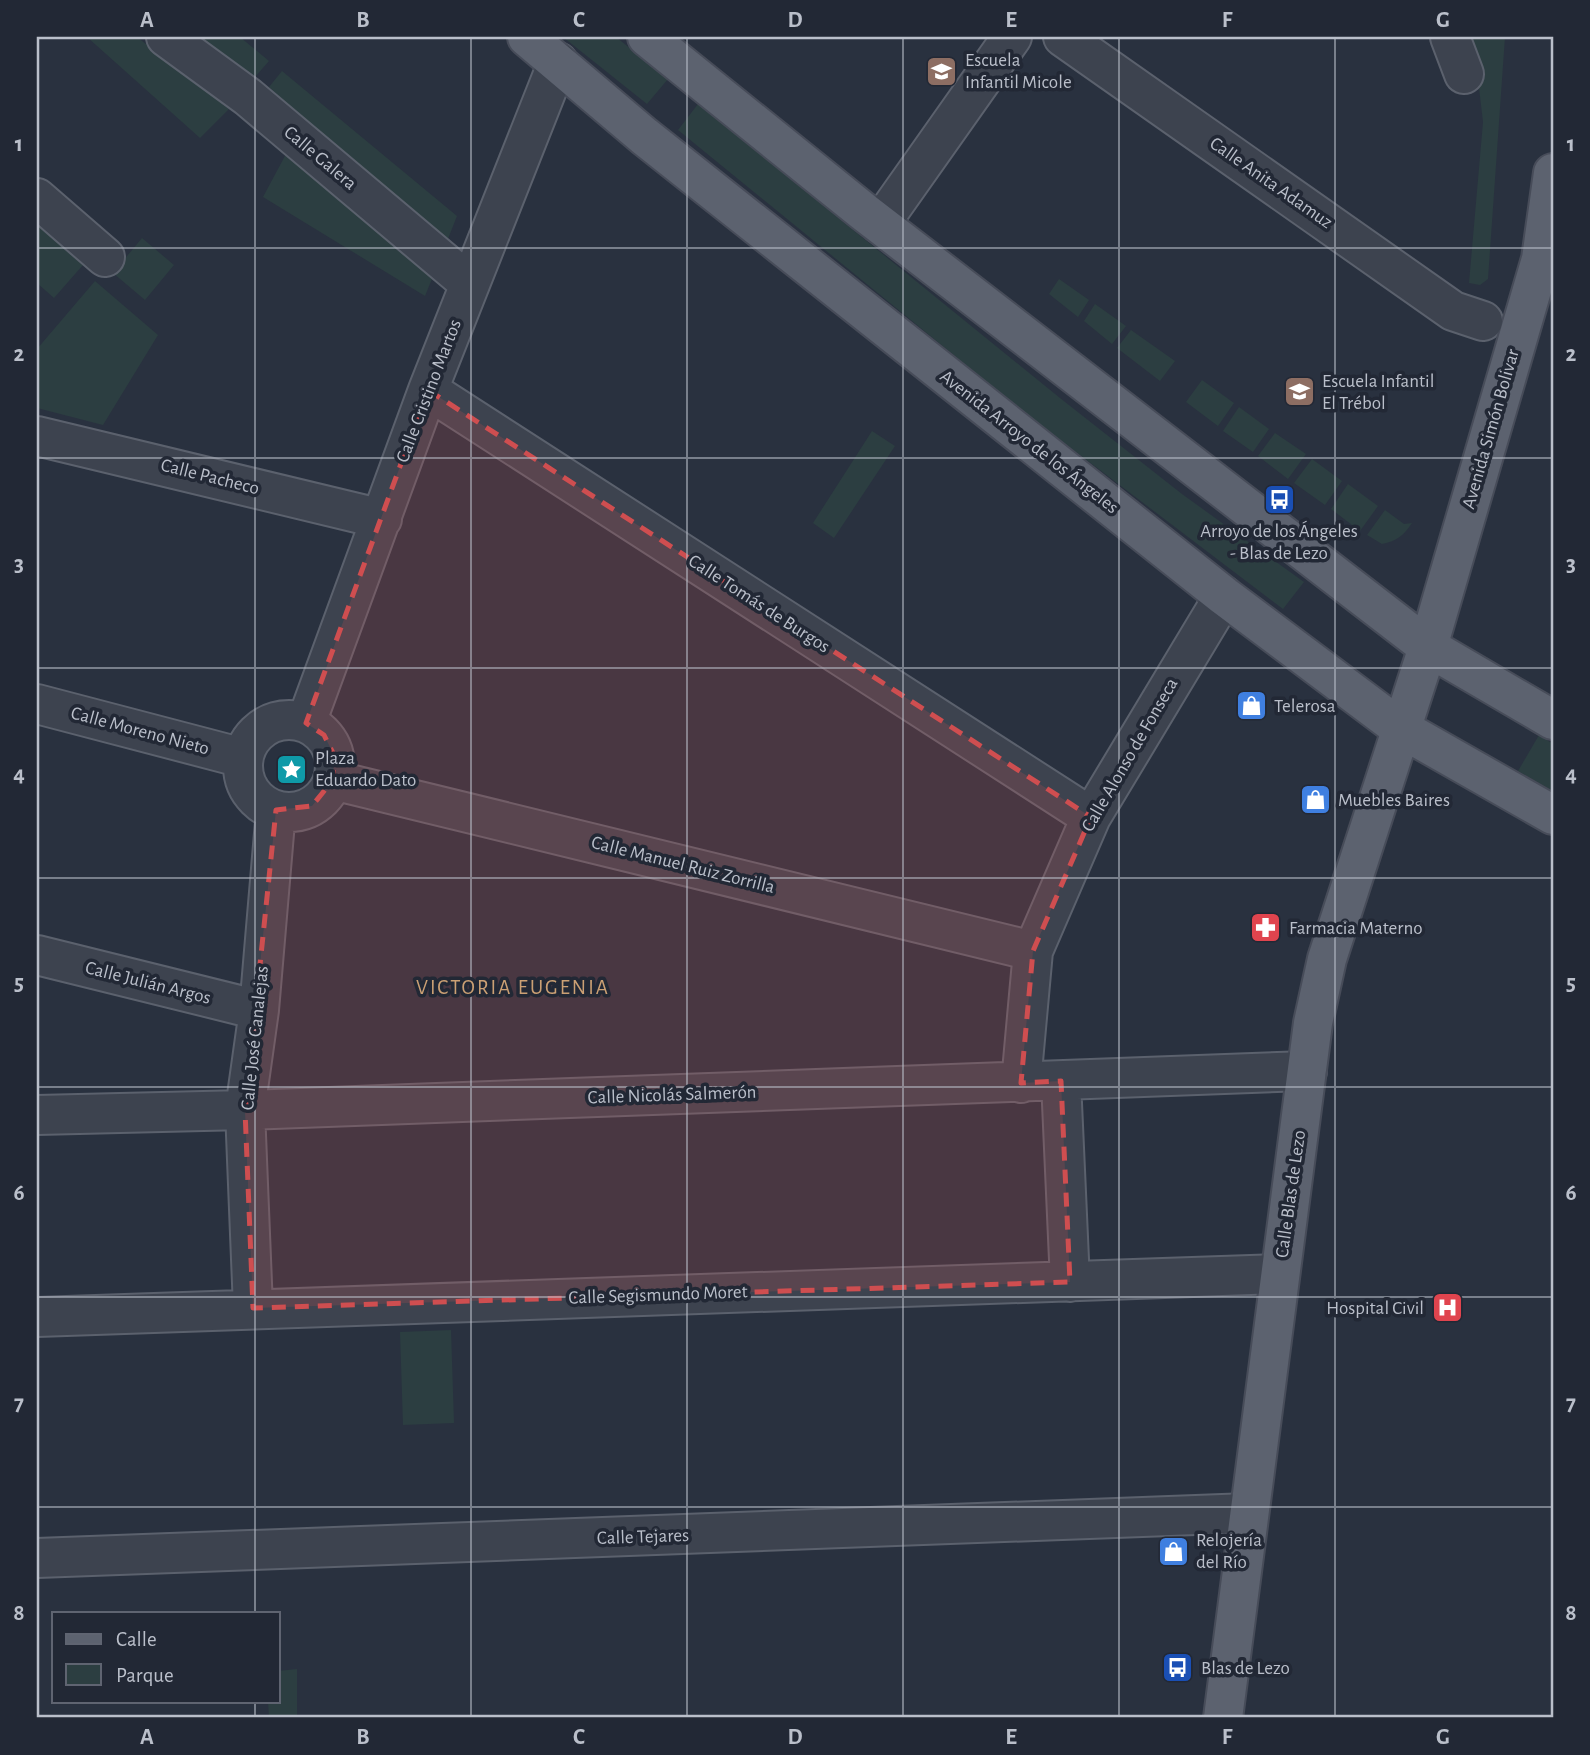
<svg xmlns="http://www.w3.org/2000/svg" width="1590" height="1755" font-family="'Alegreya Sans',sans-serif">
<rect width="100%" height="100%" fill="#29313f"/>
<path fill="#2c3e41" d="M 87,37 L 137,37 L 229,109 L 200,138 Z
M 197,37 L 240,37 L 269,61 L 255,77 Z
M 563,37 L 616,37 L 668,79 L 647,104 Z
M 1473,37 L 1505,37 L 1488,279 L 1480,285 L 1469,283 L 1483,122 Z
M 282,71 L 457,216 L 444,249 L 269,87 Z
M 698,104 L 1060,398 L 1182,494 L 1304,582 L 1283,609 L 1026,414 L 678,130 Z
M 286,154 L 436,269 L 425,296 L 263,197 Z
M 37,223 L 83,265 L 54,298 L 37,283 Z
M 142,238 L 174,265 L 145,300 L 113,273 Z
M 1059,279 L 1089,300 L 1078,317 L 1049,294 Z
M 95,281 L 158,335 L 103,425 L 37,408 L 37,349 Z
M 1095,304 L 1126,326 L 1112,344 L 1084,321 Z
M 1131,330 L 1175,361 L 1160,381 L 1117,348 Z
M 1202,380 L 1234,403 L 1218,426 L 1186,402 Z
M 1239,407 L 1269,429 L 1253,452 L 1223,431 Z
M 872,431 L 895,446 L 834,538 L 813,523 Z
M 1275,433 L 1306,454 L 1288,479 L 1258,456 Z
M 1312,459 L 1342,481 L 1325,505 L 1294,483 Z
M 1348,484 L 1378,506 L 1360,531 L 1331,509 Z
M 1385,510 L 1404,524 L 1412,523 C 1404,535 1397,541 1382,544 L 1367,535 Z
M 1539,735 L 1553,744 L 1553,791 L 1518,771 Z
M 451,1330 L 454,1423 L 403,1425 L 400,1332 Z
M 297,1669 L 297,1718 L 269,1718 L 268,1701 L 278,1701 L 278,1671 Z"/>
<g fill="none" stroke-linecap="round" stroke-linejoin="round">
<defs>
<path id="minor" d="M 166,37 L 248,97 L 470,284
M 1063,37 L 1453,311 L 1483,321
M 1450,37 L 1464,74
M 37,198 L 105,257
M 880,224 L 1012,37
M 428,390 L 1091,817
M 37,436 L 382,519
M 37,704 L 243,758
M243 766a46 46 0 1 1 92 0a46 46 0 1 1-92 0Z
M 306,723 L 428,390 L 558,62
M 333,780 L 1033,951
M 37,955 L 259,1010
M 1061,1081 L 1070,1282
M 1021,1083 L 1033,951 L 1091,817 L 1224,596
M 37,1115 L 245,1110 L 1307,1071
M 253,1308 L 245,1110 L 259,1010 L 276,810
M 37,1317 L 1280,1274
M 37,1558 L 1249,1513"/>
<path id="major" d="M 527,37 L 644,136 L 1224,596 L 1400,728 L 1553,815
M 647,37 L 864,212 L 1428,647 L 1553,720
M 1223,1718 L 1313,1023 L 1327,959 L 1428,647 L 1541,259 L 1553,173"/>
</defs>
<use href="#minor" stroke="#5b616d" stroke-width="42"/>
<use href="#major" stroke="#474c59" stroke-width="42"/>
<use href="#minor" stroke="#3d434f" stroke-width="38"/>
<use href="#major" stroke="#5c626f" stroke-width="38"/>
</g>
<path fill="#cf4e50" fill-opacity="0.2" stroke="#cf4e50" stroke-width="5" stroke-dasharray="14 9" stroke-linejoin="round" d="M 428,390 L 1091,817 L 1033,951 L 1021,1083 L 1061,1081 L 1070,1282 L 253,1308 L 245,1110 L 276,810 L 312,806 L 333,780 L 334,755 L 324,735 L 306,723 Z"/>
<path fill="none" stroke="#babfca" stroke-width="2" stroke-opacity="0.55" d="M 255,37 L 255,1613M 471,37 L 471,1718M 687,37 L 687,1718M 903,37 L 903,1718M 1119,37 L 1119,1718M 1335,37 L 1335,1718M 37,248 L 1553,248M 37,458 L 1553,458M 37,668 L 1553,668M 37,878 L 1553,878M 37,1087 L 1553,1087M 37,1297 L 1553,1297M 37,1507 L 1553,1507M 255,1701 L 255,1718"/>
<defs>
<symbol id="school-square" viewBox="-11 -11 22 22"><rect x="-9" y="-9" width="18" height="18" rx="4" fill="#8d6e63" stroke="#222835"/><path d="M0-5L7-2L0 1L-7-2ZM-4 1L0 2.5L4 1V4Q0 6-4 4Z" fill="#fff"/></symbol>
<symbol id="bus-square" viewBox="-11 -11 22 22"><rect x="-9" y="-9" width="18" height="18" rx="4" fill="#1a4fb4" stroke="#222835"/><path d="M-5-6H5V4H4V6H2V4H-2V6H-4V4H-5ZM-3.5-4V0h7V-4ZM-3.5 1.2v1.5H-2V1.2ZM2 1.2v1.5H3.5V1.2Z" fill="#fff"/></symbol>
<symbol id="shop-square" viewBox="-11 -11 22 22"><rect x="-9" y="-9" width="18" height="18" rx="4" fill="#3f7fe0" stroke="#222835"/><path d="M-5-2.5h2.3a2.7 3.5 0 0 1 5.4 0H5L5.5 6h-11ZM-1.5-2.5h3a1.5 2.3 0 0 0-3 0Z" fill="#fff"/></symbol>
<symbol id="sight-square" viewBox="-11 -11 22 22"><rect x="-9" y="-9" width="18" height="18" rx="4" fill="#0f9aa8" stroke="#222835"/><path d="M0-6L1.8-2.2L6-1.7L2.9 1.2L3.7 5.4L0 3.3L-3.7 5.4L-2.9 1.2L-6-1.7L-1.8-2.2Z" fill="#fff"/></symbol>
<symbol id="pharmacy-square" viewBox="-11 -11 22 22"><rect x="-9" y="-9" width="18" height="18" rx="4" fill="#e0444e" stroke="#222835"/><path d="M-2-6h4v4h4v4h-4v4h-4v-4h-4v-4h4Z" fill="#fff"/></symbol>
<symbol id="hospital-square" viewBox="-11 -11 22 22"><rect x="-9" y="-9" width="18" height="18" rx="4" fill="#e0444e" stroke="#222835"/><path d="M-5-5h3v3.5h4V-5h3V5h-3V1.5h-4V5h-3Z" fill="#fff"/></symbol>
</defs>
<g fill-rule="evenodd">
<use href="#school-square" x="924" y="54" width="35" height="35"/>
<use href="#school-square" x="1282" y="374" width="35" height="35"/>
<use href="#bus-square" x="1262" y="482" width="35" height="35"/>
<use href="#shop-square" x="1234" y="688" width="35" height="35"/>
<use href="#sight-square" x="274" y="752" width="35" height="35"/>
<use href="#shop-square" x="1298" y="782" width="35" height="35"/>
<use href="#pharmacy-square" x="1248" y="910" width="35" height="35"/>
<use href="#hospital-square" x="1430" y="1290" width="35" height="35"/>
<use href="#shop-square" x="1156" y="1534" width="35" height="35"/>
<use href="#bus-square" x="1160" y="1650" width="35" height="35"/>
</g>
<g text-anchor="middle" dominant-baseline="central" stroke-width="7" stroke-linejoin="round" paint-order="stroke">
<g font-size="19" fill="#babfca" stroke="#222835" text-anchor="start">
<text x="965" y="60">Escuela<tspan x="965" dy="22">Infantil Micole</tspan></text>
<text x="1322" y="381">Escuela Infantil<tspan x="1322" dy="22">El Trébol</tspan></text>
<text x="1279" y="531" text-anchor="middle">Arroyo de los Ángeles<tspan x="1279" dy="22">- Blas de Lezo</tspan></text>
<text x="1274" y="706">Telerosa</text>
<text x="315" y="758">Plaza<tspan x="315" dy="22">Eduardo Dato</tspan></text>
<text x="1338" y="800">Muebles Baires</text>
<text x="1289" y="928">Farmacia Materno</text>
<text x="1424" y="1308" text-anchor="end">Hospital Civil</text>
<text x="1196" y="1540">Relojería<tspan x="1196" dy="22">del Río</tspan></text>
<text x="1201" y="1668">Blas de Lezo</text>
</g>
<g font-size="19" fill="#babfca" stroke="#222835">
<text transform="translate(320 158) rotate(40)">Calle Galera</text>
<text transform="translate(1271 183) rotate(35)">Calle Anita Adamuz</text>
<text transform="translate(429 391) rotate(-69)">Calle Cristino Martos</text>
<text transform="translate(1491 429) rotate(-74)">Avenida Simón Bolivar</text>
<text transform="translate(1029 442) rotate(38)">Avenida Arroyo de los Ángeles</text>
<text transform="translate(210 477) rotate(14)">Calle Pacheco</text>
<text transform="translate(759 604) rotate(33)">Calle Tomás de Burgos</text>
<text transform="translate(140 731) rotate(15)">Calle Moreno Nieto</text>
<text transform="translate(1130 755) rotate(-60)">Calle Alonso de Fonseca</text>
<text transform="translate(683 865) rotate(14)">Calle Manuel Ruiz Zorrilla</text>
<text transform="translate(148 983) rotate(14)">Calle Julián Argos</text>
<text transform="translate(255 1038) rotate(-84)">Calle José Canalejas</text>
<text transform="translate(672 1095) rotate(-2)">Calle Nicolás Salmerón</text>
<text transform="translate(1291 1194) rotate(-82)">Calle Blas de Lezo</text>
<text transform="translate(658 1295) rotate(-2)">Calle Segismundo Moret</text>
<text transform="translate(643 1537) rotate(-2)">Calle Tejares</text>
</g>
<g font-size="21" letter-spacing="2" fill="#cba074" stroke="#222835">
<text x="513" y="987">VICTORIA EUGENIA</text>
</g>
</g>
<rect width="1590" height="1755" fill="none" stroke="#222835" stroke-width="77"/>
<rect x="52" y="1612" width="228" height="91" fill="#222835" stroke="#5f6471" stroke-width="2"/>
<rect x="66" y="1634" width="35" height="10" fill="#5c626f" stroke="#5f6471" stroke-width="2"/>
<text x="116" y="1646" font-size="21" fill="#babfca">Calle</text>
<rect x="66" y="1664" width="35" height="21" fill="#2c3e41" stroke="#5f6471" stroke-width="2"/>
<text x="116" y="1682" font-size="21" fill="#babfca">Parque</text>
<rect x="38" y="38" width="1514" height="1678" fill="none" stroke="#babfca" stroke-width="2.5"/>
<g font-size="23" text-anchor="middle" font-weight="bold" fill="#babfca">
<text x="147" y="27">A</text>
<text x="363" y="27">B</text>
<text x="579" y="27">C</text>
<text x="795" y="27">D</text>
<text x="1011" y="27">E</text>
<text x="1227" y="27">F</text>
<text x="1443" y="27">G</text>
<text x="19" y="151">1</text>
<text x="1571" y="151">1</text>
<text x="19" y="361">2</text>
<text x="1571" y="361">2</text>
<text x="19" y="571">3</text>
<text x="1571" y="571">3</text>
<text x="19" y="781">4</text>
<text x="1571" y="781">4</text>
<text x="19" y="990">5</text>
<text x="1571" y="990">5</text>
<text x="19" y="1200">6</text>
<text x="1571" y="1200">6</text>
<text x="19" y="1410">7</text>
<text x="1571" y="1410">7</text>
<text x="19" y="1620">8</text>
<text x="1571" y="1620">8</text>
<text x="147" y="1744">A</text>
<text x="363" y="1744">B</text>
<text x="579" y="1744">C</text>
<text x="795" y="1744">D</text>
<text x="1011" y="1744">E</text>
<text x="1227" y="1744">F</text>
<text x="1443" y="1744">G</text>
</g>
</svg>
